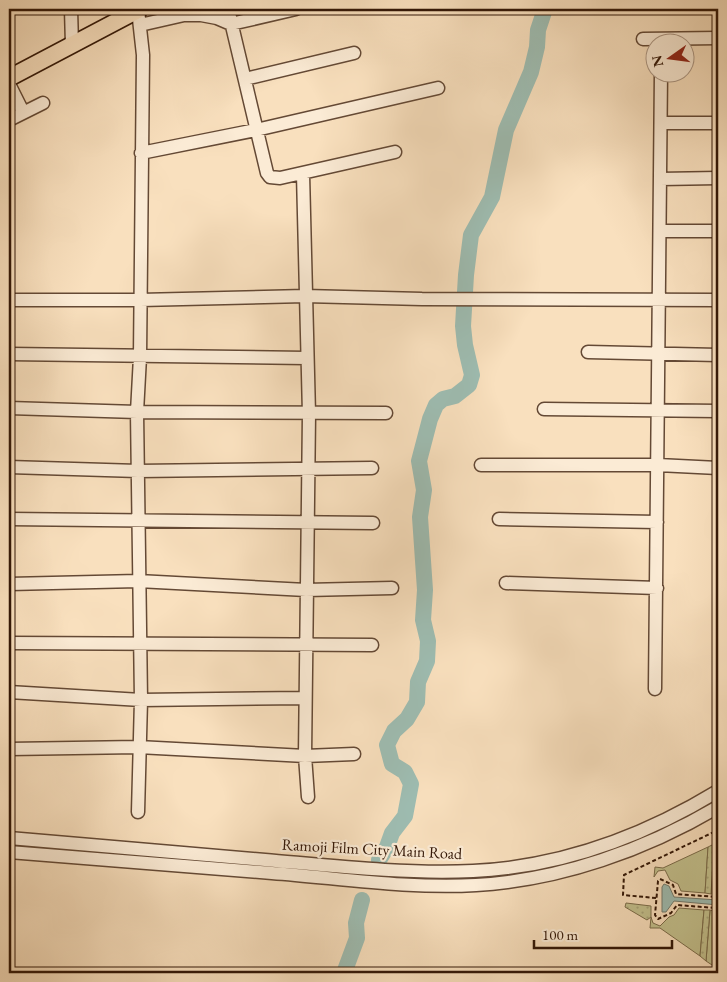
<svg xmlns="http://www.w3.org/2000/svg" width="727" height="982" font-family="'EB Garamond',serif">
<defs>
<pattern id="garden-dots" width="8" height="8" patternUnits="userSpaceOnUse" patternTransform="scale(1.25)"><rect width="8" height="8" fill="#c3c18e"/><path d="M2 2h.1M6 6h.1" fill="none" stroke="#a8a579" stroke-width="1.8" stroke-linecap="round"/></pattern>
</defs>
<rect width="100%" height="100%" fill="#f9e0be"/>
<filter id="stains"><feTurbulence type="fractalNoise" baseFrequency=".004" numOctaves="4"/><feColorMatrix values="0 0 0 0 .2 0 0 0 0 .09 0 0 0 0 .02 0 0 0 .5 -.17"/></filter>
<radialGradient id="worn" r=".72"><stop offset=".6" stop-color="#630" stop-opacity="0"/><stop offset="1" stop-color="#630" stop-opacity=".3"/></radialGradient>
<path fill="#c3c18e" stroke="#7b6c4a" d="M 718,842 L 718,888 L 715,894 L 711,894 L 714,844 Z
M 708,847 L 705,893 L 681,891 L 678,884 L 670,880 L 665,870 L 658,871 L 654,877 L 655,867 L 663,868 Z
M 679,908 L 704,910 L 700,956 L 660,928 L 650,928 L 651,917 L 653,923 L 660,926 L 669,917 L 674,915 Z
M 710,910 L 713,911 L 718,919 L 718,969 L 706,961 Z"/>
<path fill="url(#garden-dots)" stroke="#7b6c4a" d="M 714,844 L 711,894 L 705,893 L 708,847 Z
M 626,903 L 651,906 L 651,917 L 647,920 L 625,907 Z
M 704,910 L 710,910 L 706,961 L 700,956 Z"/>
<path fill="#9ebdb2" stroke="#737b6e" d="M 664,884 L 669,886 L 674,897 L 718,900 L 718,905 L 674,901 L 666,912 L 662,912 L 662,887 Z"/>
<g fill="none" stroke-linecap="round" stroke-linejoin="round">
<path stroke="#9ebdb2" stroke-width="16" d="M 379,860 L 387,847 L 392,833 L 405,816 L 411,784 L 405,772 L 392,764 L 387,745 L 394,731 L 407,719 L 417,702 L 418,682 L 427,661 L 428,641 L 423,620 L 425,590 L 420,517 L 424,490 L 419,461 L 430,419 L 436,405 L 443,399 L 455,396 L 469,385 L 472,375 L 465,345 L 463,326 L 466,275 L 471,235 L 492,197 L 506,130 L 531,72 L 537,47 L 538,30 L 545,9
M 344,973 L 357,938 L 356,923 L 362,900"/>
<defs>
<path id="minor" d="M 71,9 L 72,45
M 228,9 L 267,173 L 270,177 L 280,178 L 395,152
M 138,10 L 143,55 L 140,357 L 137,412 L 141,700 L 138,812
M 140,25 L 184,15 L 201,15 L 217,18 L 231,24 L 296,9
M 643,39 L 718,38
M 245,79 L 354,53
M 9,84 L 23,112
M 9,120 L 43,103
M 661,123 L 718,123
M 141,153 L 256,130 L 438,88
M 303,174 L 309,414 L 305,756 L 308,797
M 660,179 L 718,178
M 660,231 L 718,231
M 9,300 L 140,300 L 305,296 L 422,299 L 718,300
M 588,352 L 718,355
M 9,354 L 306,358
M 9,408 L 137,412 L 386,413
M 544,409 L 718,411
M 481,465 L 658,465 L 718,468
M 9,467 L 138,471 L 372,468
M 9,519 L 373,523
M 499,519 L 657,522
M 506,583 L 657,588
M 9,584 L 138,581 L 306,590 L 392,588
M 9,643 L 372,645
M 655,689 L 661,72
M 9,692 L 141,700 L 305,698
M 9,749 L 138,747 L 305,756 L 354,754
M 9,838 C 94,845 180,853 265,860 C 334,866 403,874 473,871 C 560,867 644,836 718,791
M 9,852 C 97,859 184,866 272,873 C 339,878 409,889 476,885 C 561,880 645,850 718,807"/>
<path id="major" d="M 9,78 L 140,9"/>
</defs>
<use href="#minor" stroke="#644935" stroke-width="15"/>
<use href="#major" stroke="#331707" stroke-width="19"/>
<path stroke="#331707" stroke-width="2" stroke-dasharray="4 2.5" stroke-linecap="butt" d="M 718,893 L 717,897 L 676,894 L 673,885 L 660,879 L 658,881 L 655,915 L 658,919 L 671,913 L 677,905 L 716,908 L 718,915
M 656,898 L 623,895 L 624,875 L 718,830"/>
<use href="#minor" stroke="#fbebd5" stroke-width="12"/>
<use href="#major" stroke="#f9e0be" stroke-width="16"/>
</g>
<g text-anchor="middle" dominant-baseline="central" stroke-width="4.5" stroke-linejoin="round" paint-order="stroke">
<g font-size="16" fill="#331707" stroke="#fbebd5">
<text transform="translate(372 849) rotate(3)">Ramoji Film City Main Road</text>
</g>
</g>
<rect width="727" height="982" fill="none" stroke="#f9e0be" stroke-width="30"/>
<rect x="10" y="10" width="707" height="962" fill="none" stroke="#331707" stroke-width="2.5"/>
<rect x="15" y="15" width="697" height="952" fill="none" stroke="#331707"/>
<g transform="translate(670 58) rotate(256)"><circle r="24" fill="#fbebd5" stroke="#ab9683"/>
<path d="M0-4L9 19L0 12L-9 19Z" fill="#8f2418"/>
<text y="-8" font-size="14" font-weight="bold" text-anchor="middle" fill="#331707">N</text>
</g>
<path d="M534 940v8h138v-8" fill="none" stroke="#331707" stroke-width="2.5"/>
<text x="542" y="940" font-size="15" fill="#331707" stroke="#fbebd5" stroke-width="4" paint-order="stroke">100 m</text>
<rect width="100%" height="100%" filter="url(#stains)"/>
<rect width="100%" height="100%" fill="url(#worn)"/>
</svg>
